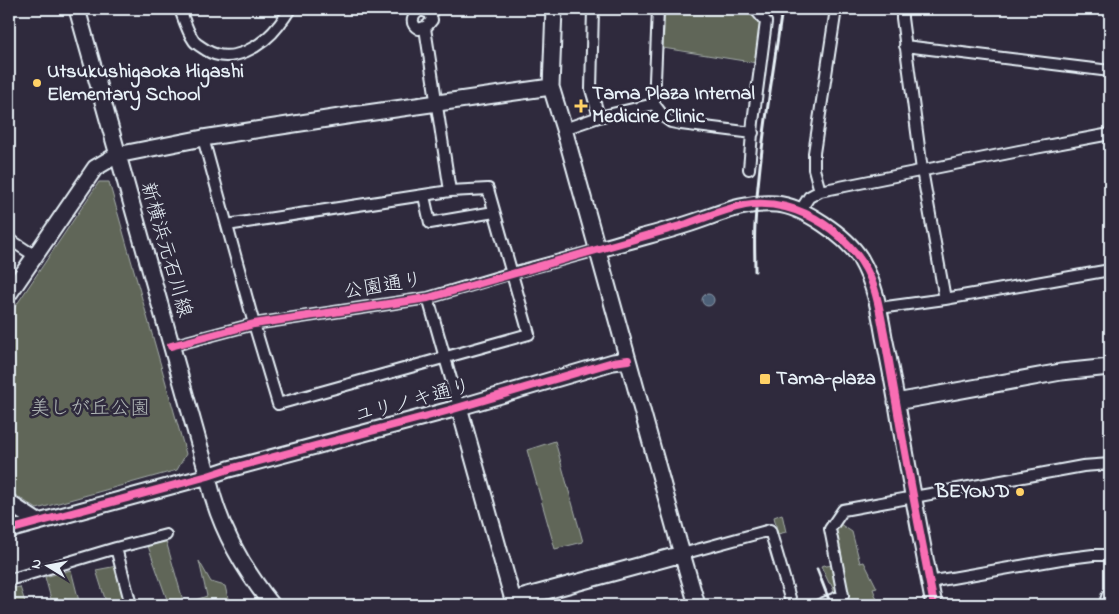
<svg xmlns="http://www.w3.org/2000/svg" width="1119" height="614" font-family="'Indie Flower','Klee One',sans-serif">
<rect width="100%" height="100%" fill="#2f2a3d"/>
<filter id="ink" filterUnits="userSpaceOnUse"><feTurbulence type="fractalNoise" baseFrequency=".02" numOctaves="2"/><feDisplacementMap in="SourceGraphic" scale="10" xChannelSelector="R" yChannelSelector="G"/><feConvolveMatrix kernelMatrix="1 2 1 2 8 2 1 2 1" color-interpolation-filters="sRGB"/></filter>
<g filter="url(#ink)">
<path fill="#606659" stroke="#a4aca8" d="M 665,9 L 750,9 L 758,18 L 761,25 L 757,63 L 663,48 Z
M 99,182 L 109,182 L 186,454 L 177,470 L 37,509 L 9,491 L 9,316 Z
M 555,441 L 583,542 L 555,549 L 527,450 Z
M 782,514 L 786,532 L 778,534 L 774,517 Z
M 837,522 L 852,532 L 860,563 L 864,562 L 877,588 L 873,589 L 879,605 L 837,605 L 836,603 L 838,602 L 832,530 Z
M 166,541 L 184,604 L 207,596 L 199,561 L 211,582 L 225,586 L 229,602 L 224,605 L 169,605 L 148,546 Z
M 825,565 L 826,566 L 834,565 L 839,593 L 833,595 L 833,593 L 834,591 L 831,584 L 829,583 L 821,566 Z
M 117,566 L 128,605 L 107,605 L 96,570 Z
M 71,570 L 80,605 L 68,605 L 66,599 L 51,599 L 45,577 Z
M 20,587 L 26,605 L 9,605 L 9,589 Z"/>
<path fill="#4e6178" stroke="#8c9bab" d="M702 300a6 6 0 1 1 12 0a6 6 0 1 1-12 0Z"/>
<g fill="none" stroke-linecap="round" stroke-linejoin="round">
<defs>
<path id="street" d="M 180,9 C 184,20 187,31 194,41 C 197,45 202,47 206,50 C 231,66 263,46 279,25 C 283,20 287,14 290,9
M 593,9 L 591,89 L 599,117
M 658,9 L 654,104 L 664,117 L 671,122 L 681,124 L 753,133
M 902,9 L 902,18 L 922,170 L 945,299
M 421,10 L 430,13 L 432,20 L 427,26 L 419,29 C 409,24 412,15 421,10 Z
M 905,46 L 1110,71
M 564,129 L 599,117 L 654,104
M 203,138 L 254,324 L 278,404 L 529,334 L 488,189 L 450,191
M 749,169 L 753,122 L 766,22 L 755,9
M 820,191 L 814,169 L 814,153 L 836,9
M 424,196 L 430,223 L 494,212
M 800,211 L 809,197 L 820,191 L 1019,151 L 1110,134
M 227,225 L 450,191 L 425,28
M 9,239 L 35,256
M 428,298 L 459,407
M 879,308 L 945,299 L 1110,270
M 171,346 L 254,324 L 428,298 L 512,273 L 597,250
M 116,548 L 131,605
M 682,554 L 770,530 L 792,605
M 9,580 L 116,548 L 166,535
M 929,582 L 1061,559 L 1093,555 L 1110,555
M 819,605 L 843,595 L 830,529 L 843,510 L 1083,466 L 1110,464"/>
<path id="secondary" d="M 77,9 L 208,476 C 217,524 242,567 272,605
M 554,9 L 551,87 L 564,129 L 678,540 L 697,605
M 597,250 C 626,241 656,234 685,225 C 718,215 739,202 776,204 C 803,206 846,236 860,258 C 875,284 879,308 884,337 C 889,360 893,382 897,404 C 908,471 921,538 934,605
M 9,294 L 95,168 L 117,155 L 203,138 L 353,115 L 551,87
M 896,402 L 1061,372 L 1110,367
M 459,407 L 513,600 L 512,605
M 9,503 L 38,522
M 9,530 L 208,476 L 229,469 L 450,410 L 613,362 L 628,360
M 513,600 L 682,554
M 1107,605 L 1110,596"/>
</defs>
<use href="#street" stroke="#e8f1f8" stroke-width="14"/>
<use href="#secondary" stroke="#e8f1f8" stroke-width="19"/>
<use href="#street" stroke="#2f2a3d" stroke-width="10"/>
<use href="#secondary" stroke="#2f2a3d" stroke-width="15"/>
<path stroke="#e8f1f8" stroke-width="3" d="M 755,271 C 755,256 754,240 755,225 C 759,153 772,81 782,9
M 817,569 L 831,605"/>
<defs>
<path id="cycleway" d="M 171,346 L 254,324 L 428,298 L 687,224 C 706,217 725,209 745,205 C 799,196 858,237 874,288 C 879,303 881,318 884,333 C 889,362 894,390 899,419 C 910,481 922,543 934,605
M 9,530 L 208,476 L 229,469 L 450,410 L 613,362 L 628,360"/>
</defs>
<use href="#cycleway" stroke="#2f2a3d" stroke-width="11"/>
<use href="#cycleway" stroke="#f96db3" stroke-width="8"/>
</g>
</g>
<g fill="#ffd166" stroke="#2f2a3d" stroke-width="2">
<circle cx="37" cy="83" r="5"/>
<path d="M578.5 98.5h5v5h5v5h-5v5h-5v-5h-5v-5h5z"/>
<rect x="759" y="373" width="12" height="12" rx="2.5"/>
<circle cx="1020" cy="492" r="5"/>
</g>
<g text-anchor="middle" dominant-baseline="central" stroke-width="5" stroke-linejoin="round" paint-order="stroke">
<g font-size="20" font-weight="bold" fill="#e8f1f8" stroke="#2f2a3d" text-anchor="start">
<text x="47" y="72">Utsukushigaoka Higashi<tspan x="47" dy="23">Elementary School</tspan></text>
<text x="592" y="94">Tama Plaza Internal<tspan x="592" dy="23">Medicine Clinic</tspan></text>
<text x="776" y="379">Tama-plaza</text>
<text x="1010" y="492" text-anchor="end">BEYOND</text>
</g>
<g font-size="20" fill="#e8f1f8" stroke="#2f2a3d">
<text transform="translate(165 250) rotate(74)">新横浜元石川線</text>
<text transform="translate(383 287) rotate(-9)">公園通り</text>
<text transform="translate(413 402) rotate(-15)">ユリノキ通り</text>
</g>
<g font-size="20" fill="#b2b9b8" stroke="#2f2a3d">
<text x="90" y="409">美しが丘公園</text>
</g>
</g>
<rect width="1119" height="614" fill="none" stroke="#2f2a3d" stroke-width="30"/>
<rect x="15" y="15" width="1089" height="584" fill="none" stroke="#e8f1f8" stroke-width="2" filter="url(#ink)"/>
<g transform="translate(48 566) rotate(280)" stroke="#2f2a3d" stroke-width="4" paint-order="stroke">
<path d="M0-4L9 19L0 12L-9 19Z" fill="#e8f1f8"/>
<text y="-8" font-size="14" font-weight="bold" text-anchor="middle" fill="#e8f1f8">N</text>
</g>
</svg>
